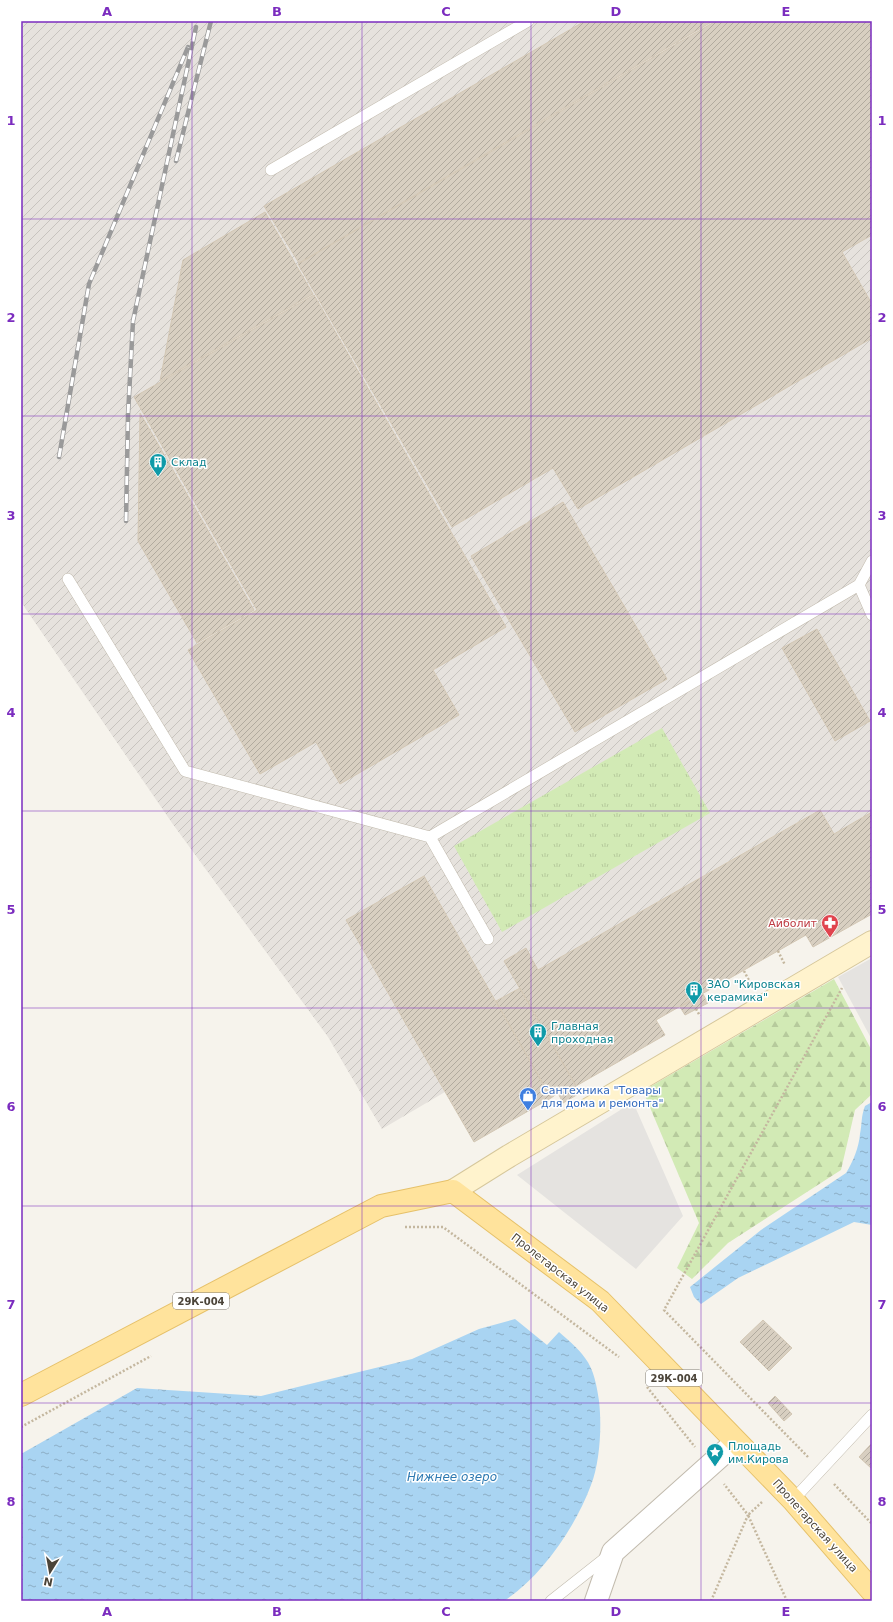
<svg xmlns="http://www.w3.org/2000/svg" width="893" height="1622" font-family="'DejaVu Sans',sans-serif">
<defs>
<pattern id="industrial-furrows" width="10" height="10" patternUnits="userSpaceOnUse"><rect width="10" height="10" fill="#e6e2dd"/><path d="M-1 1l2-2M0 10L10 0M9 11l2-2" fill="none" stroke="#c7c3be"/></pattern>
<pattern id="grass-tufts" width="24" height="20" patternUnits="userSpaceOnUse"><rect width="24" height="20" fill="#d2eab5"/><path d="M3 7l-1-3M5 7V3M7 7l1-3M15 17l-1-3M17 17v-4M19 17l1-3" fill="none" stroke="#b6ca9c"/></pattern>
<pattern id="forest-firs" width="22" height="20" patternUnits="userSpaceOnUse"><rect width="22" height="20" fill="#d2eab5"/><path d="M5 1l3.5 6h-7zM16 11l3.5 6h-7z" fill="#b6ca9c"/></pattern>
<pattern id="water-ripples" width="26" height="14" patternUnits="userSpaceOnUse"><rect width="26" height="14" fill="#a9d4f2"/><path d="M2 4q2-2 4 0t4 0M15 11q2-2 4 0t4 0" fill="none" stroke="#8caec5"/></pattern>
<pattern id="building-hatch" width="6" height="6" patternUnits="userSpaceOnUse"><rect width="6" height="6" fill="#d8cfc1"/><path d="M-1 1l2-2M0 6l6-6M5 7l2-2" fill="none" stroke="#b1aa9e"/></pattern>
</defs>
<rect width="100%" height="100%" fill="#f6f3ec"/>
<path fill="url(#industrial-furrows)" d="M 21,21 L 872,21 L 872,812 L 834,834 L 819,810 L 538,970 L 526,949 L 520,988 L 496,1001 L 424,876 L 346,920 L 445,1092 L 382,1129 L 328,1037 L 172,823 L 21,602 Z"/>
<path fill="url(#grass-tufts)" d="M 662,728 L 710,813 L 502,932 L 454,846 Z"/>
<path fill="url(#forest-firs)" d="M 834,979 L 872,1051 L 872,1094 L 855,1110 L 841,1170 L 728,1243 L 692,1279 L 677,1268 L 699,1223 L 643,1091 Z"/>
<path fill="#e5e3e0" d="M 872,958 L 872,1040 L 838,977 Z
M 633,1102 L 683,1216 L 636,1269 L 517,1175 Z"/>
<path fill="url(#water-ripples)" d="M 872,1102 L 872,1225 L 854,1222 L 738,1278 L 701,1304 L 694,1297 L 690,1287 L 761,1230 L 846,1173 C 853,1162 859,1147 860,1134 C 862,1124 861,1116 865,1106 Z
M 515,1319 L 547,1345 L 559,1332 C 568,1340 578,1348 585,1358 C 594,1369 597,1387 599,1401 C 602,1426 600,1462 591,1485 C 575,1528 542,1576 504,1601 L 21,1601 L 21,1454 L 137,1388 L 261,1396 L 412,1359 L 479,1329 Z"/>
<path fill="url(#building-hatch)" stroke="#d3c7b4" d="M 585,21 L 713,21 L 299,263 L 264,206 Z
M 716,21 L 872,21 L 872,235 L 842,252 L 872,304 L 872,338 L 578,509 L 553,468 L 452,527 L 298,264 Z
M 265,212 L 313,294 L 160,381 L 183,260 Z
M 314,295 L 506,627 L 433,670 L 459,715 L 340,784 L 316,742 L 260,774 L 188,650 L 257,610 L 134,397 Z
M 140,413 L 254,610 L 197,643 L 138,541 Z
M 563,502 L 667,679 L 575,732 L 471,556 Z
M 817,629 L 870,721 L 835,741 L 782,648 Z
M 820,810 L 834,834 L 872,812 L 872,914 L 813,947 L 806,935 L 656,1020 L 665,1035 L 576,1086 L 504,961 L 526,948 L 538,970 Z
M 424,876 L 551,1098 L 474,1142 L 346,920 Z
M 520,988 L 580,1093 L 563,1103 L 558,1093 L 551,1098 L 496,1001 Z
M 703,994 L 708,1003 L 685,1015 L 680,1007 Z
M 763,1320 L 792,1348 L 769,1371 L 740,1342 Z
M 775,1396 L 792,1414 L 784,1421 L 768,1403 Z
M 872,1443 L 872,1469 L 859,1457 Z"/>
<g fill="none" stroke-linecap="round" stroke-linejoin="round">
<defs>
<path id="lane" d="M 271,170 L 528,21
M 68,579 L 185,771 L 430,837
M 859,585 L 872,561
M 488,939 L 430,837 L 859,585 L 872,615
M 793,1500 L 872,1415
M 551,1601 L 608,1556"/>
<path id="street" d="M 596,1601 L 613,1552 L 736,1442"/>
<path id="secondary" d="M 453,1191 L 509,1156 L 872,942"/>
<path id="primary" d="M 21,1395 L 381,1206 L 453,1191 L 600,1301 L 793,1500 L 872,1591"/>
</defs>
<use href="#lane" stroke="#c2bbae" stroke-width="12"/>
<use href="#street" stroke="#c2bbae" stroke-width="24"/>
<use href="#secondary" stroke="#d6c79b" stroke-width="24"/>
<use href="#primary" stroke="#e6c16a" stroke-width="24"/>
<path stroke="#c4b79f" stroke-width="2.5" stroke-dasharray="2 2" stroke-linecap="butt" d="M 778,951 L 785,965
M 744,971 L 752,986
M 696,1009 L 700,1016
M 405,1227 L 443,1227 L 619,1357
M 647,1387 L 695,1447
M 21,1427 L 151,1356
M 808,1457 L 664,1310 L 842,988
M 834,1484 L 872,1524
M 762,1502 L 748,1515 L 787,1601
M 711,1601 L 748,1515 L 724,1484"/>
<use href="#lane" stroke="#fff" stroke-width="11"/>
<use href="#street" stroke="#fff" stroke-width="22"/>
<use href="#secondary" stroke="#fff3cd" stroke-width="22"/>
<use href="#primary" stroke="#ffe39c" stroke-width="22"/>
<defs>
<path id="rail" d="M 176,161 L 211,21
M 59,457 L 89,284 L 188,47
M 126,521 L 128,415 L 133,321 L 196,27"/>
</defs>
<use href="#rail" stroke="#9a9a9a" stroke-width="4.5"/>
<use href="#rail" stroke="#fff" stroke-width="3" stroke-dasharray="9" stroke-linecap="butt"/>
</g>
<path fill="none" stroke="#7b2cbf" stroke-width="1" stroke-opacity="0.55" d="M 192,21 L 192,1601M 362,21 L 362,1601M 531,21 L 531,1601M 701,21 L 701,1601M 21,219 L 872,219M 21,416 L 872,416M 21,614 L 872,614M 21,811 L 872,811M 21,1008 L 872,1008M 21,1206 L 872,1206M 21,1403 L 872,1403"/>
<defs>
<symbol id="building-pin" viewBox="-11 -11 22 30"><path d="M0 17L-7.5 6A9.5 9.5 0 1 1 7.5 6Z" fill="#0f9aa8" stroke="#fff"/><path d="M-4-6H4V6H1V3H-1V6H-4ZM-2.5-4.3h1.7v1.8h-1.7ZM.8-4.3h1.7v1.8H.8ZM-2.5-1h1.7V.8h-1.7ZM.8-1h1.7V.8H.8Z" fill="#fff"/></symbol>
<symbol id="pharmacy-pin" viewBox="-11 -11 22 30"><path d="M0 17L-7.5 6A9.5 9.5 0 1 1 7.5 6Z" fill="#e0444e" stroke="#fff"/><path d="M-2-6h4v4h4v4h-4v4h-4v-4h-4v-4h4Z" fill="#fff"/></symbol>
<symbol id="shop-pin" viewBox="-11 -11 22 30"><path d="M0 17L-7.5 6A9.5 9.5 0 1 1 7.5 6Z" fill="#3f7fe0" stroke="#fff"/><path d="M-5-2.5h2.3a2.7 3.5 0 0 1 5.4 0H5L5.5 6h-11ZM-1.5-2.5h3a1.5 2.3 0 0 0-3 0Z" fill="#fff"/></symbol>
<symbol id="sight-pin" viewBox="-11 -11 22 30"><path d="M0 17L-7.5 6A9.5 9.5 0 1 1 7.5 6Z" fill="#0f9aa8" stroke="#fff"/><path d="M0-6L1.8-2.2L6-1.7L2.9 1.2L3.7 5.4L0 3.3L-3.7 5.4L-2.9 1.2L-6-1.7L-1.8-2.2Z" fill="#fff"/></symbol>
</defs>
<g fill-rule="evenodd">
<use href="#building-pin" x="148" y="452" width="20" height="27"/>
<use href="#pharmacy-pin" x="820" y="913" width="20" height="27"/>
<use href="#building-pin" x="684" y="980" width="20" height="27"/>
<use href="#building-pin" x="528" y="1022" width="20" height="27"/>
<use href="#shop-pin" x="518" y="1086" width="20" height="27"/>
<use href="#sight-pin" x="705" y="1442" width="20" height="27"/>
</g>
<g text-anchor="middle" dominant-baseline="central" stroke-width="3" stroke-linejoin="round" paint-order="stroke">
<g fill="#fff" stroke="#817c74" stroke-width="1">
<rect x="173" y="1293" width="56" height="16" rx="3"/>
<rect x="646" y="1370" width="56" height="16" rx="3"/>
</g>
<g font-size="10" font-weight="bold" fill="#4b4439">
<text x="201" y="1301">29К-004</text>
<text x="674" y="1378">29К-004</text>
</g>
<g font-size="11" fill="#0d838f" stroke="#fff" text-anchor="start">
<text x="171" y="462">Склад</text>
<text x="707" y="984">ЗАО "Кировская<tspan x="707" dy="13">керамика"</tspan></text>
<text x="551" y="1026">Главная<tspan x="551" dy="13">проходная</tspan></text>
<text x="728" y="1446">Площадь<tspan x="728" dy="13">им.Кирова</tspan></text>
</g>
<g font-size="11" fill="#be3a42" stroke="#fff" text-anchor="end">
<text x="817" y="923">Айболит</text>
</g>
<g font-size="11" fill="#366cbe" stroke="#fff" text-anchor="start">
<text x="541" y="1090">Сантехника "Товары<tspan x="541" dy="13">для дома и ремонта"</tspan></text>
</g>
<g font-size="11" fill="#4b4439" stroke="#fff">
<text transform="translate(560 1273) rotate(38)">Пролетарская улица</text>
<text transform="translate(815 1526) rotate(48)">Пролетарская улица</text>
</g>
<g font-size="12" font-style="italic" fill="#2e7ab2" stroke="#fff">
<text x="452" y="1477">Нижнее озеро</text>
</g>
</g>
<rect width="893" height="1622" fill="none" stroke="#ffffff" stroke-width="44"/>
<g transform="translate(50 1572) rotate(191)" stroke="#ffffff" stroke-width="3" paint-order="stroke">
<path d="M0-3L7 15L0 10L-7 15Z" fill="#4b4439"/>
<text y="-6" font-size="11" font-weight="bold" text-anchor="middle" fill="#4b4439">N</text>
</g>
<rect x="22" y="22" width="849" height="1578" fill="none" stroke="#7b2cbf" stroke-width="1.5"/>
<g font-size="13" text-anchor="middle" font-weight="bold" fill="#7b2cbf">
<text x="107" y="16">A</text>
<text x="277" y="16">B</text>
<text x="446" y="16">C</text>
<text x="616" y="16">D</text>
<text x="786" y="16">E</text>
<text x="11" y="125">1</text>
<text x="882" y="125">1</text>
<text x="11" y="322">2</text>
<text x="882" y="322">2</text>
<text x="11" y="520">3</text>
<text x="882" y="520">3</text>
<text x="11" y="717">4</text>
<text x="882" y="717">4</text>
<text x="11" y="914">5</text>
<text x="882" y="914">5</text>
<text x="11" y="1111">6</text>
<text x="882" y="1111">6</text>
<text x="11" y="1309">7</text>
<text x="882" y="1309">7</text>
<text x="11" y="1506">8</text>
<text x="882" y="1506">8</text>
<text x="107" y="1616">A</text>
<text x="277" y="1616">B</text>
<text x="446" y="1616">C</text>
<text x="616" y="1616">D</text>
<text x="786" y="1616">E</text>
</g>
</svg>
